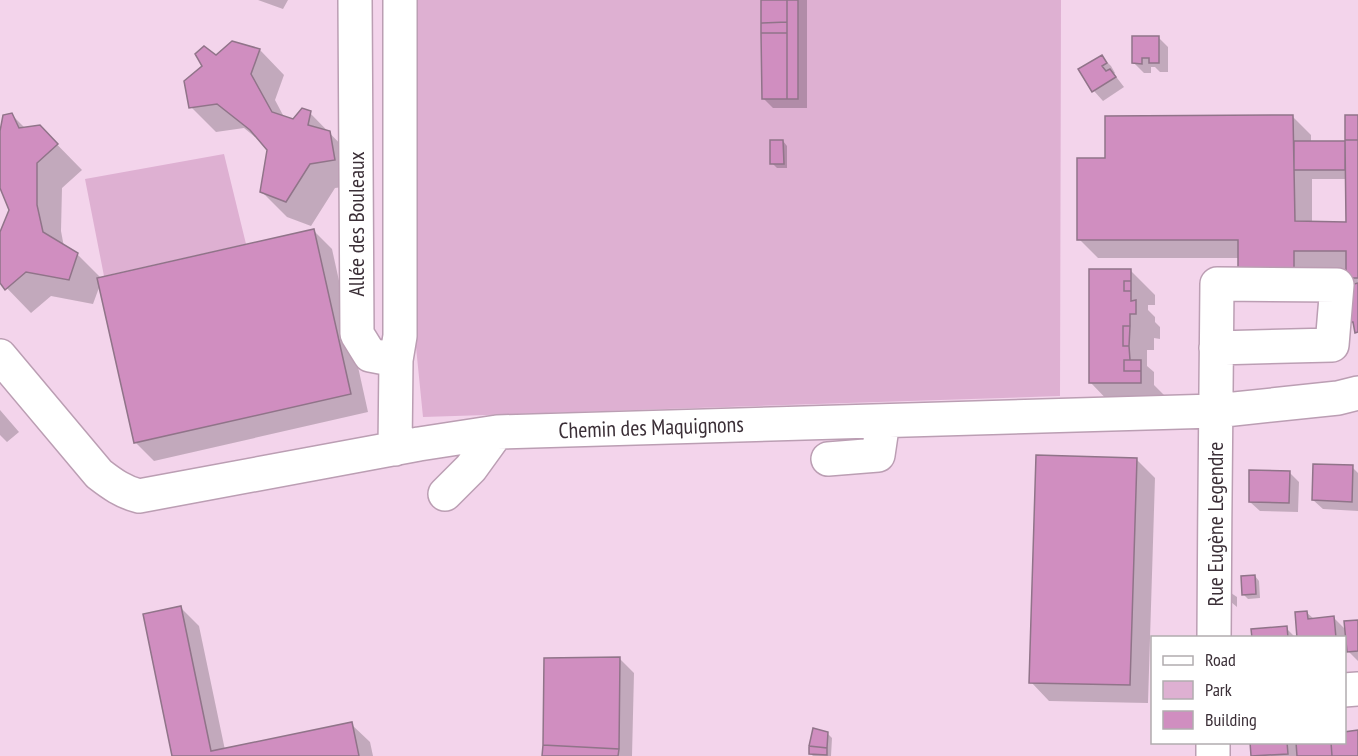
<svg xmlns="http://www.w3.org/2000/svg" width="1358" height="756" font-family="'PT Sans Narrow',sans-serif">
<rect width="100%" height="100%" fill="#f3d4eb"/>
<path fill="#deb0d2" d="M 408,0 L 1061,0 L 1060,396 L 423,417 L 409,277 Z
M 224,154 L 246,244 L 104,276 L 85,179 Z"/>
<path fill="#0003" fill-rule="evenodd" d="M 258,0 L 288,0 L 283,9 Z
M 763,0 L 807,0 L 807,108 L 773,108 L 763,98 Z
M 1158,37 L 1168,47 L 1168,72 L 1160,72 L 1155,67 L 1151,67 L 1151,73 L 1144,73 L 1134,63 Z
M 233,43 L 260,50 L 284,75 L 275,100 L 284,117 L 293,121 L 310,113 L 354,158 L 359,185 L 335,188 L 311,226 L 287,217 L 262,192 L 269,150 L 265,145 L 244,128 L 216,132 L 191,107 L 216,57 Z
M 1101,56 L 1111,66 L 1115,73 L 1114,74 L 1124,87 L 1103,101 L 1094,91 Z
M 12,115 L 25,128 L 39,126 L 82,170 L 62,188 L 61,231 L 64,247 L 77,254 L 101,278 L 313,230 L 332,249 L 368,412 L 154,461 L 135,442 L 100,285 L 93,304 L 51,296 L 31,313 L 0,281 L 0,234 L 10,210 L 0,188 L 0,133 Z
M 1358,116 L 1358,333 L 1352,322 L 1355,285 L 1347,277 L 1347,269 L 1312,269 L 1312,296 L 1239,258 L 1098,258 L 1079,239 L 1106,160 L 1293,117 L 1311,135 L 1311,143 L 1347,143 ZM 1312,179 L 1347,179 L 1347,223 L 1312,223 Z
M 783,141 L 787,146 L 787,168 L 777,168 L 772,163 Z
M 1130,270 L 1155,295 L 1155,305 L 1148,305 L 1148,310 L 1155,317 L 1155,322 L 1160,327 L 1160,339 L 1154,338 L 1154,350 L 1147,350 L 1147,366 L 1154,372 L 1154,385 L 1166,397 L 1115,408 L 1091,383 Z
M 0,410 L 19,432 L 7,442 L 0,435 Z
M 1136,459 L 1155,478 L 1148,703 L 1049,701 L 1031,682 Z
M 1352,467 L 1358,473 L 1358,511 L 1323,509 L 1313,500 Z
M 1289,472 L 1299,482 L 1298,512 L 1260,511 L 1250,502 Z
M 1255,576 L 1259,581 L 1260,598 L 1248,599 L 1244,595 Z
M 1231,593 L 1237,597 L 1237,607 L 1231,602 Z
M 181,608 L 199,626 L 225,750 L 351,724 L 370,742 L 373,756 L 173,756 Z
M 1306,612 L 1314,619 L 1334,618 L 1347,631 L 1358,621 L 1358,661 L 1345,648 L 1346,658 L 1344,658 L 1344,638 L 1298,638 Z
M 1286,628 L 1296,638 L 1254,638 Z
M 619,658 L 634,673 L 632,756 L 544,756 Z
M 1358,732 L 1358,756 L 1254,756 L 1253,742 L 1344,742 Z
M 827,733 L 832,738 L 831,756 L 813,756 L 810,753 Z"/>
<path fill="#d08ec0" stroke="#907489" stroke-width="1.5" d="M 761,0 L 787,0 L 787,22 L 761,23 Z
M 787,0 L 798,0 L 798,99 L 787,99 Z
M 787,22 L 787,33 L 761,33 L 761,23 Z
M 761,33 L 787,33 L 787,99 L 762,99 Z
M 1132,36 L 1159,36 L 1159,63 L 1149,63 L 1149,58 L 1142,58 L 1142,64 L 1132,63 Z
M 232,41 L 260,49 L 251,74 L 272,112 L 293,119 L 302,108 L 311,111 L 308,125 L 330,131 L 335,160 L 310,164 L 286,202 L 260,192 L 267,150 L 250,130 L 217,104 L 189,108 L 184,81 L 202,66 L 195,54 L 204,46 L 216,55 Z
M 1102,55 L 1107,63 L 1102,66 L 1106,71 L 1110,69 L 1116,77 L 1092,92 L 1078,69 Z
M 12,113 L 19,128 L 40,125 L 58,144 L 37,163 L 37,205 L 43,232 L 78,253 L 69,280 L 26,272 L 5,290 L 0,283 L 0,232 L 9,210 L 0,188 L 0,131 L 3,115 Z
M 1293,115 L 1295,221 L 1346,222 L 1345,140 L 1358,140 L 1358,278 L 1346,278 L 1346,251 L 1294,251 L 1294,278 L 1238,278 L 1238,240 L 1077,240 L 1077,158 L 1105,158 L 1105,116 Z
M 1345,115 L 1358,115 L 1358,140 L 1345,140 Z
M 770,140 L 783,140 L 784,164 L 770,164 Z
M 1294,141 L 1345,141 L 1345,170 L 1294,170 Z
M 314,229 L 351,394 L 134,443 L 97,278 Z
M 1089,269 L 1131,269 L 1131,281 L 1124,281 L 1124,291 L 1131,291 L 1131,301 L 1136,300 L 1136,314 L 1130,314 L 1130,326 L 1123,326 L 1123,346 L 1129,346 L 1130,360 L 1124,360 L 1124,371 L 1141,371 L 1141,383 L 1089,383 Z
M 1124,281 L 1131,281 L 1131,291 L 1124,291 Z
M 1358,283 L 1358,332 L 1355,333 L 1353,322 L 1351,322 L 1347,298 L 1350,285 Z
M 1123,326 L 1130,326 L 1129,346 L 1123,346 Z
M 1124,360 L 1141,360 L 1141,371 L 1124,371 Z
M 1036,455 L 1137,458 L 1130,685 L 1029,683 Z
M 1313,464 L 1353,465 L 1352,502 L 1312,500 Z
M 1249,470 L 1290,471 L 1289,503 L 1249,502 Z
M 1255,575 L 1256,594 L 1242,595 L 1241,576 Z
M 181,606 L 211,751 L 352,722 L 359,756 L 172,756 L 143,614 Z
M 1307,611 L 1308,619 L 1334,616 L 1336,638 L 1297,638 L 1295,612 Z
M 1358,620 L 1358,651 L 1347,652 L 1344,621 Z
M 1287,626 L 1288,638 L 1252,638 L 1251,629 Z
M 620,657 L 619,749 L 543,745 L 544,658 Z
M 813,728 L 828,732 L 827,748 L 809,746 Z
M 1358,730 L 1358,756 L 1332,756 L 1331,742 L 1344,742 L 1344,732 Z
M 1250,742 L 1287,742 L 1288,754 L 1251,756 Z
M 1296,742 L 1331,742 L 1332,756 L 1297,756 Z
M 543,745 L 619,749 L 618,756 L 542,756 Z
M 809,746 L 827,748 L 827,755 L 809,754 Z"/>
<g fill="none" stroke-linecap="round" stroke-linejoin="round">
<defs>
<path id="minor" d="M 355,0 L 357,334 L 370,355 L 396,360 L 395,449
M 0,356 L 99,474 C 112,484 123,492 139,496 L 419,444 L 497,432 L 1215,411 L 1338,398 L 1358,393
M 396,360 L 400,336 L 400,0
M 828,459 L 878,455 L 883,421
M 445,494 L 471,468 L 497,432
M 1214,638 C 1215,520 1215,402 1217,284 L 1337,285 L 1332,345 L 1216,348
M 1344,690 L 1358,689
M 1213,756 L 1213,742"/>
</defs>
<use href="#minor" stroke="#bb9eb3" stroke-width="36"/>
<use href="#minor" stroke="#fff" stroke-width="33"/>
</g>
<g text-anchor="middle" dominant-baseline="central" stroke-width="5" stroke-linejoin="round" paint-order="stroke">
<g font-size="22" fill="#3b2f37" stroke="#fff">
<text transform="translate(356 224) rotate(-90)">Allée des Bouleaux</text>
<text transform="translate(651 427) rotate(-2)">Chemin des Maquignons</text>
<text transform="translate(1215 524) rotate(-90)">Rue Eugène Legendre</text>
</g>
</g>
<rect x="1151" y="636" width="195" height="108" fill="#ffffff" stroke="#b1acaf" stroke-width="1.5"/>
<rect x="1163" y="656" width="30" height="9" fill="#ffffff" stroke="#b1acaf" stroke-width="1.5"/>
<text x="1205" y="666" font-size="18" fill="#3b2f37">Road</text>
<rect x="1163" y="681" width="30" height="18" fill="#deb0d2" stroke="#b1acaf" stroke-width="1.5"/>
<text x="1205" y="696" font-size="18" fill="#3b2f37">Park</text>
<rect x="1163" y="711" width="30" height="18" fill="#d08ec0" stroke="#b1acaf" stroke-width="1.5"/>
<text x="1205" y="726" font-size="18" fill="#3b2f37">Building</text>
</svg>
